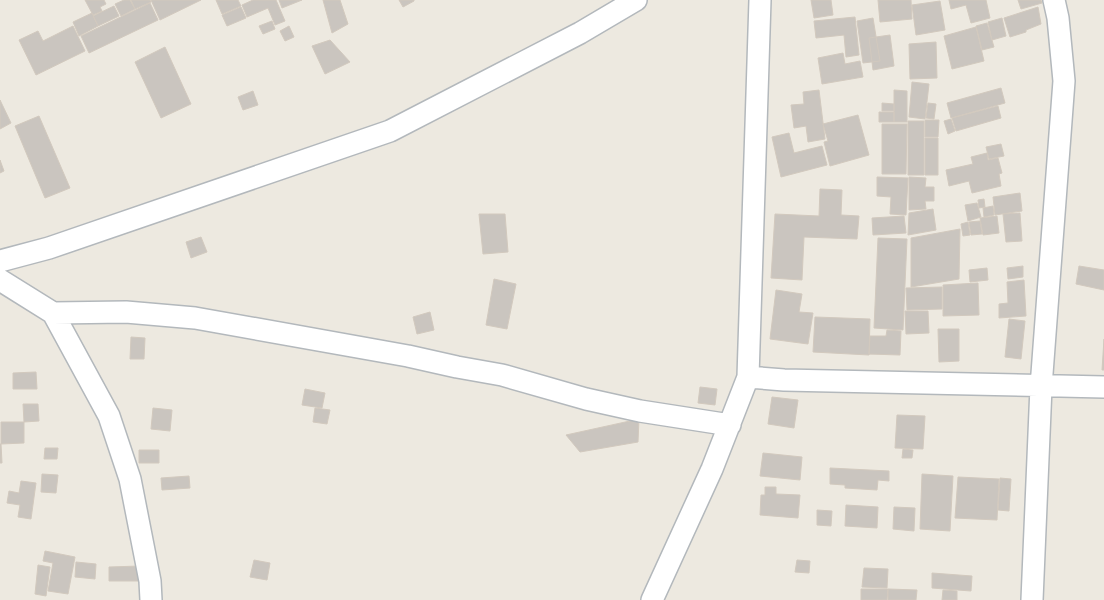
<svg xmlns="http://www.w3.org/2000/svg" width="1104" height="600" font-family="Commissioner,sans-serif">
<rect width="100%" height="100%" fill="#ede9e0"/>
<path fill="#cac5bf" stroke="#d2c9be" d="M 85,0 L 104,0 L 106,4 L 100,7 L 102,11 L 93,15 Z
M 124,0 L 130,0 L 135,9 L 121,16 L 115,4 Z
M 131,0 L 150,0 L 151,2 L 135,9 Z
M 151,0 L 201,0 L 160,20 Z
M 216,0 L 238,0 L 241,6 L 222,14 Z
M 253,0 L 276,0 L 285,21 L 275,25 L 268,8 L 247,17 L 242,5 Z
M 279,0 L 302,0 L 282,8 Z
M 323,0 L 340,0 L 348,24 L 332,33 Z
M 399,0 L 414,0 L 414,1 L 403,7 Z
M 811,0 L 831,0 L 833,15 L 814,18 Z
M 878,0 L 911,0 L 912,19 L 880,22 Z
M 949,0 L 986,0 L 990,18 L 971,23 L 966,5 L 951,9 Z
M 1018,0 L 1041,0 L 1042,3 L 1021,9 Z
M 940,1 L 945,30 L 916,35 L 912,5 Z
M 150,3 L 158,20 L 89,53 L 81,36 Z
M 114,6 L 119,16 L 98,26 L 93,16 Z
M 241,7 L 246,18 L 227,26 L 222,15 Z
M 1038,7 L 1041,24 L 1026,30 L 1026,32 L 1010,37 L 1004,18 Z
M 92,13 L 98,26 L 79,36 L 73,22 Z
M 855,17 L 859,55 L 846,57 L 844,35 L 816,38 L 814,21 Z
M 873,18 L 880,61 L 863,63 L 857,21 Z
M 1002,18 L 1006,36 L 992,40 L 988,22 Z
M 272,21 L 275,29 L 263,34 L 259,26 Z
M 987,23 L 994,47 L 982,50 L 976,26 Z
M 73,26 L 85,51 L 36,75 L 19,40 L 38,31 L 43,41 Z
M 289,26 L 294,37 L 285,41 L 280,31 Z
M 976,27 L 984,61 L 952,69 L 944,36 Z
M 890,35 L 894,66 L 873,70 L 869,38 Z
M 330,40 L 350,62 L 325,74 L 312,46 Z
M 936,42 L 937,78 L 910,79 L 909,44 Z
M 165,47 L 191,104 L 161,118 L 135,62 Z
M 843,53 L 845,64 L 860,61 L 863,77 L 822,84 L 818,58 Z
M 912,82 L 929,84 L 925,119 L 909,117 Z
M 1001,88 L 1005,103 L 951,118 L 947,103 Z
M 819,90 L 825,139 L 808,142 L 806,126 L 794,128 L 791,105 L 804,104 L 803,92 Z
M 894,90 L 907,91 L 907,122 L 894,122 Z
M 253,91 L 258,105 L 243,110 L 238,97 Z
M 0,100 L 11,123 L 0,129 Z
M 882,103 L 894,104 L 894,111 L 882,111 Z
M 928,103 L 936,104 L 934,119 L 926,118 Z
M 998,106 L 1001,118 L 956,131 L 952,118 Z
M 879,112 L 894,112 L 894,122 L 879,122 Z
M 858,115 L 869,155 L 830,166 L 824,142 L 828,141 L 823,124 Z
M 39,116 L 70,188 L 45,198 L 15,126 Z
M 951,119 L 955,131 L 948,134 L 944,121 Z
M 925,120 L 939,120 L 938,137 L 925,137 Z
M 908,121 L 924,121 L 924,175 L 908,175 Z
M 882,124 L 907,124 L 906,174 L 882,174 Z
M 789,133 L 794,153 L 822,146 L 827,165 L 781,177 L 772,137 Z
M 925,138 L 938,138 L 938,175 L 925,175 Z
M 1001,144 L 1004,156 L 989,159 L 986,147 Z
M 987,153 L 988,160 L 998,158 L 1002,173 L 999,174 L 1001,186 L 972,193 L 969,181 L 949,186 L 946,170 L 973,164 L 971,157 Z
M 0,160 L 4,171 L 0,173 Z
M 877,177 L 908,178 L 906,215 L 890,214 L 891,197 L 877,196 Z
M 909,177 L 926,178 L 925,187 L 934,187 L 934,201 L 925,201 L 926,209 L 909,210 Z
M 820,189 L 842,190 L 841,215 L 859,216 L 857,239 L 804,237 L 802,280 L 771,278 L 775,214 L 819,216 Z
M 1020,193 L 1022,211 L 995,215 L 993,197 Z
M 984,199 L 985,207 L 979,208 L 978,200 Z
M 977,203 L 981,217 L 968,221 L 965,205 Z
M 993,206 L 994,215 L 984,217 L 983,208 Z
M 933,209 L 936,230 L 908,235 L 909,213 Z
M 1020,213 L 1022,241 L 1006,242 L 1003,214 Z
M 479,214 L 505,214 L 508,252 L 483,254 Z
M 904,216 L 906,233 L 873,235 L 872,218 Z
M 997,216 L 999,233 L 983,235 L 980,218 Z
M 980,221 L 982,234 L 971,235 L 969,222 Z
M 968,222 L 970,235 L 963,236 L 961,224 Z
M 960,229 L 959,279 L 911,287 L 911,238 Z
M 201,237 L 207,252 L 191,258 L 186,242 Z
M 878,238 L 907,239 L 903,330 L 874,328 Z
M 1023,266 L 1023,277 L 1008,279 L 1007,268 Z
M 1079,266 L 1104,270 L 1104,290 L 1076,284 Z
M 987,268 L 988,280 L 970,282 L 969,270 Z
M 494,279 L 516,284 L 507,329 L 486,325 Z
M 1024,280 L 1026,316 L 999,318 L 999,304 L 1008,303 L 1007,282 Z
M 978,283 L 979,315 L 943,316 L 943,285 Z
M 942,287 L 942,309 L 907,310 L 906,288 Z
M 776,290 L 802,294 L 799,312 L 813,313 L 808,344 L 770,339 Z
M 905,311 L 928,311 L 929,333 L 906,334 Z
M 430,312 L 434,330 L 417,334 L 413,317 Z
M 815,317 L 870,319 L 869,355 L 813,352 Z
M 1009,319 L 1025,321 L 1021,359 L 1005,357 Z
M 938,329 L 959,329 L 959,361 L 939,362 Z
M 887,330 L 901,331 L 900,355 L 869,354 L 870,336 L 886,336 Z
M 131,337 L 145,338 L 144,359 L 130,359 Z
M 1104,339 L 1104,370 L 1102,370 Z
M 36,372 L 37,389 L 13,389 L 13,373 Z
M 700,387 L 717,389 L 715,405 L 698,403 Z
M 305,389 L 325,393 L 322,408 L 302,405 Z
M 772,397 L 798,400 L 794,428 L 768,424 Z
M 23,404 L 38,404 L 39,421 L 24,422 Z
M 153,408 L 172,410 L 170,431 L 151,429 Z
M 315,408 L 330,410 L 327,424 L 313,422 Z
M 897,415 L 925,416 L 923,449 L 895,448 Z
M 639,419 L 638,442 L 580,452 L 566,435 Z
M 1,422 L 24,422 L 24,443 L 1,444 Z
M 0,444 L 1,444 L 2,463 L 0,463 Z
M 45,448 L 58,448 L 57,459 L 44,459 Z
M 903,449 L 913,450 L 912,458 L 902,458 Z
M 139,450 L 159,450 L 159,463 L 139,463 Z
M 763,453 L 802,457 L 800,480 L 760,476 Z
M 830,468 L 889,471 L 889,481 L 878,480 L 877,490 L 845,488 L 845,485 L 830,484 Z
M 42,474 L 58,475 L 56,493 L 41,492 Z
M 922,474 L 953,476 L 950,531 L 920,529 Z
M 189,476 L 190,488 L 162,490 L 161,478 Z
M 958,477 L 999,479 L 997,520 L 955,518 Z
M 1000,478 L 1011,479 L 1009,511 L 998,510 Z
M 21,481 L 36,483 L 31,519 L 18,517 L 20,505 L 7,503 L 9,491 L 19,493 Z
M 765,487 L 776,487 L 776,494 L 800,495 L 798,518 L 760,515 L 761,495 L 765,495 Z
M 846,505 L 878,507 L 877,528 L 845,526 Z
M 894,507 L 915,508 L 914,531 L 893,529 Z
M 817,510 L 832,511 L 831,526 L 817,525 Z
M 45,551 L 75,557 L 68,594 L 48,591 L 53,563 L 43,561 Z
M 254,560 L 270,563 L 267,580 L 250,577 Z
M 797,560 L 810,561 L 809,573 L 795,572 Z
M 76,562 L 96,564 L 95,579 L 75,577 Z
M 38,565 L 50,567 L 46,596 L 35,594 Z
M 140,566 L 141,581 L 109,581 L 109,567 Z
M 864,568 L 888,569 L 887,588 L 862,587 Z
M 932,573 L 972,576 L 971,591 L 932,588 Z
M 861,589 L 888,589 L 887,600 L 861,600 Z
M 888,589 L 917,590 L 916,600 L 888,600 Z
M 943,590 L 957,591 L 957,600 L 942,600 Z"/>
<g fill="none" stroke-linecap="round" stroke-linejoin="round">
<defs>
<path id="street" d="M 0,261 L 49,248 L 390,131 L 580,33 L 636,0
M 0,280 L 53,313 L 109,416 L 130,479 L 150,581 L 151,600
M 53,313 L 126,312 L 195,318 L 408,356 L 457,367 L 502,375 L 586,399 L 640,411 L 730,425
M 748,377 L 784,380 L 1104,387
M 652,600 L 712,469 L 748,377 L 760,0
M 1032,600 L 1041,387 L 1064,81 L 1058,18 L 1054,0"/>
</defs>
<use href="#street" stroke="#b3b8bc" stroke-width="24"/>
<use href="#street" stroke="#fff" stroke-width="21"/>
</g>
</svg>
